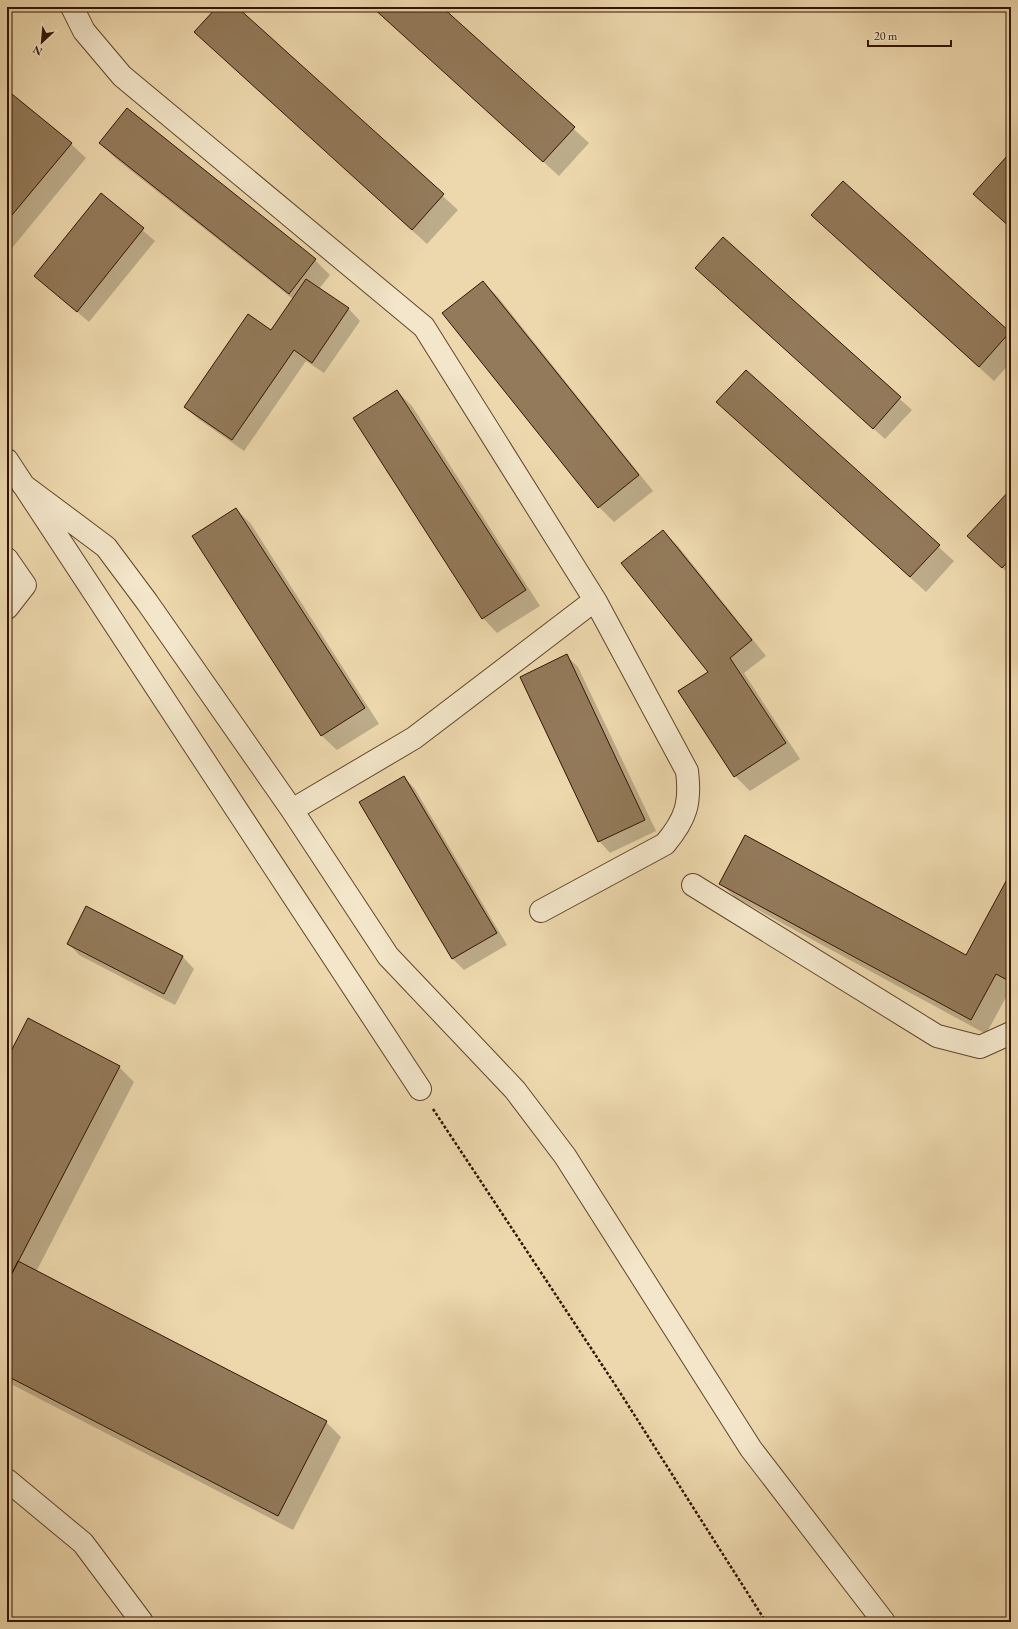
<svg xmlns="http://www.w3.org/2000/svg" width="1018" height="1629" viewBox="0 0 1018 1629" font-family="'EB Garamond',serif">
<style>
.shadow{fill:#0003}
.building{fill:#937a5a;stroke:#321400}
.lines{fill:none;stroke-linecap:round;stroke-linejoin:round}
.minor-casing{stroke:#61452b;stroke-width:24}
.path{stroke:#321400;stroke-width:2.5;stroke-dasharray:3 2;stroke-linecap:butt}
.minor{stroke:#f3e6ca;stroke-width:22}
</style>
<rect width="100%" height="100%" fill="#edd8ad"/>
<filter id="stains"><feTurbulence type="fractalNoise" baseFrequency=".005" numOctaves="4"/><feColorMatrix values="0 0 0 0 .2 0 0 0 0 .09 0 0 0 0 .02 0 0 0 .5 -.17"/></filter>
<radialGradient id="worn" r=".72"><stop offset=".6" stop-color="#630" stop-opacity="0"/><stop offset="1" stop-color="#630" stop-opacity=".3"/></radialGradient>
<path class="shadow" d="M218,7H236L458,210L427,244L195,32Z
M372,7H441L589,143L559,176Z
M7,91L71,144L86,158L8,253Z
M127,110L315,260L330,275L319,289L349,309L360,321L324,373L306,361L244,451L197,418L185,407L271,331L293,299L115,158L101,143Z
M843,183L1011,335V362L994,381L828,230Z
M101,195L155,241L89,322L35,276Z
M723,238L912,410L885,439L696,268Z
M483,282L498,297L653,491L614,522L599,507Z
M746,371L954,561L926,592L718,402Z
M397,391L412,406L540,606L497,633L483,618Z
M1011,490V576L969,536Z
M236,509L251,524L379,724L337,750L322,736L194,536Z
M663,531L678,546L766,656L744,673L800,759L750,791L735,776L710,672Z
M567,656L578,667L656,831L610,853L599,841Z
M404,777L415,789L507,945L464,970L453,959L360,803Z
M1011,875V988L986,1034L736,898L721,884L967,956Z
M87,907L183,957L194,969L175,1005L79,955L68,943Z
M7,1061L119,1067L134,1082L36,1272L326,1422L341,1437L293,1530L7,1382Z"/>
<path class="building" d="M217,7H237L444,194L412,230L194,32Z
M372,7H442L575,127L543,162Z
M7,90L72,143L7,221Z
M127,108L316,259L289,294L99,143Z
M1008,155L1011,157V228L973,194Z
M843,181L1010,332L979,367L811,215Z
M101,193L144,228L77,312L34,276Z
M723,237L901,397L873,429L695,268Z
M306,279L349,308L312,363L294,350L232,440L184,407L248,314L271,330Z
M483,281L639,475L598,508L442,313Z
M746,370L940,545L910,577L716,402Z
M397,390L526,590L482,619L353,418Z
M1011,489V558L1002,568L967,536Z
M236,508L365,708L321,736L192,536Z
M663,530L752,640L730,658L786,743L734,777L678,691L708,672L621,563Z
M567,654L645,820L598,842L520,677Z
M404,776L497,933L452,959L359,802Z
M745,835L966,955L1011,872V982L996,974L971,1020L719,884Z
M86,906L183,956L164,994L67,944Z
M28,1018L120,1066L7,1283V1059Z
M18,1261L327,1421L278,1516L7,1376V1283Z"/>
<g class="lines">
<g class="minor-casing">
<path id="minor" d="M72,7L84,31L122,76L424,327L595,600L687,771C691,803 686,819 665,844L541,911
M7,460L420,1089
M23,485L106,547L147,602L292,810L388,956L515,1090L565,1156L751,1449L884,1622
M7,559L25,585L7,608
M292,810L414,738L595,600
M693,885L937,1036L980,1047L1011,1033
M7,1480L83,1543L142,1622"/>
</g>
<path class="path" d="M433,1109L614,1383L766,1622"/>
<use href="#minor" class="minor"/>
</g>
<rect width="1018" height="1629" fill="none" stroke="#edd8ad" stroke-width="24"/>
<rect x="8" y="8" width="1002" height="1613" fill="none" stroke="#321400" stroke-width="2"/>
<rect x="12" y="12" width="994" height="1605" fill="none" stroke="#321400"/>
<g transform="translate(42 42) rotate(206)" stroke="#f3e6ca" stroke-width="3" paint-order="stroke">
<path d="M0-3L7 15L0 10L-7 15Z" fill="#321400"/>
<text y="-6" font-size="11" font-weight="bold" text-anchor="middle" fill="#321400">N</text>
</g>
<path d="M868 40v6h83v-6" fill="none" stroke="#321400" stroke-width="2"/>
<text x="874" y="40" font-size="12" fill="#321400" stroke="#f3e6ca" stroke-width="3" paint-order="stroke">20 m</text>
<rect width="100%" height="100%" filter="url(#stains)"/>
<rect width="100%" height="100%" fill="url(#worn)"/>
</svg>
